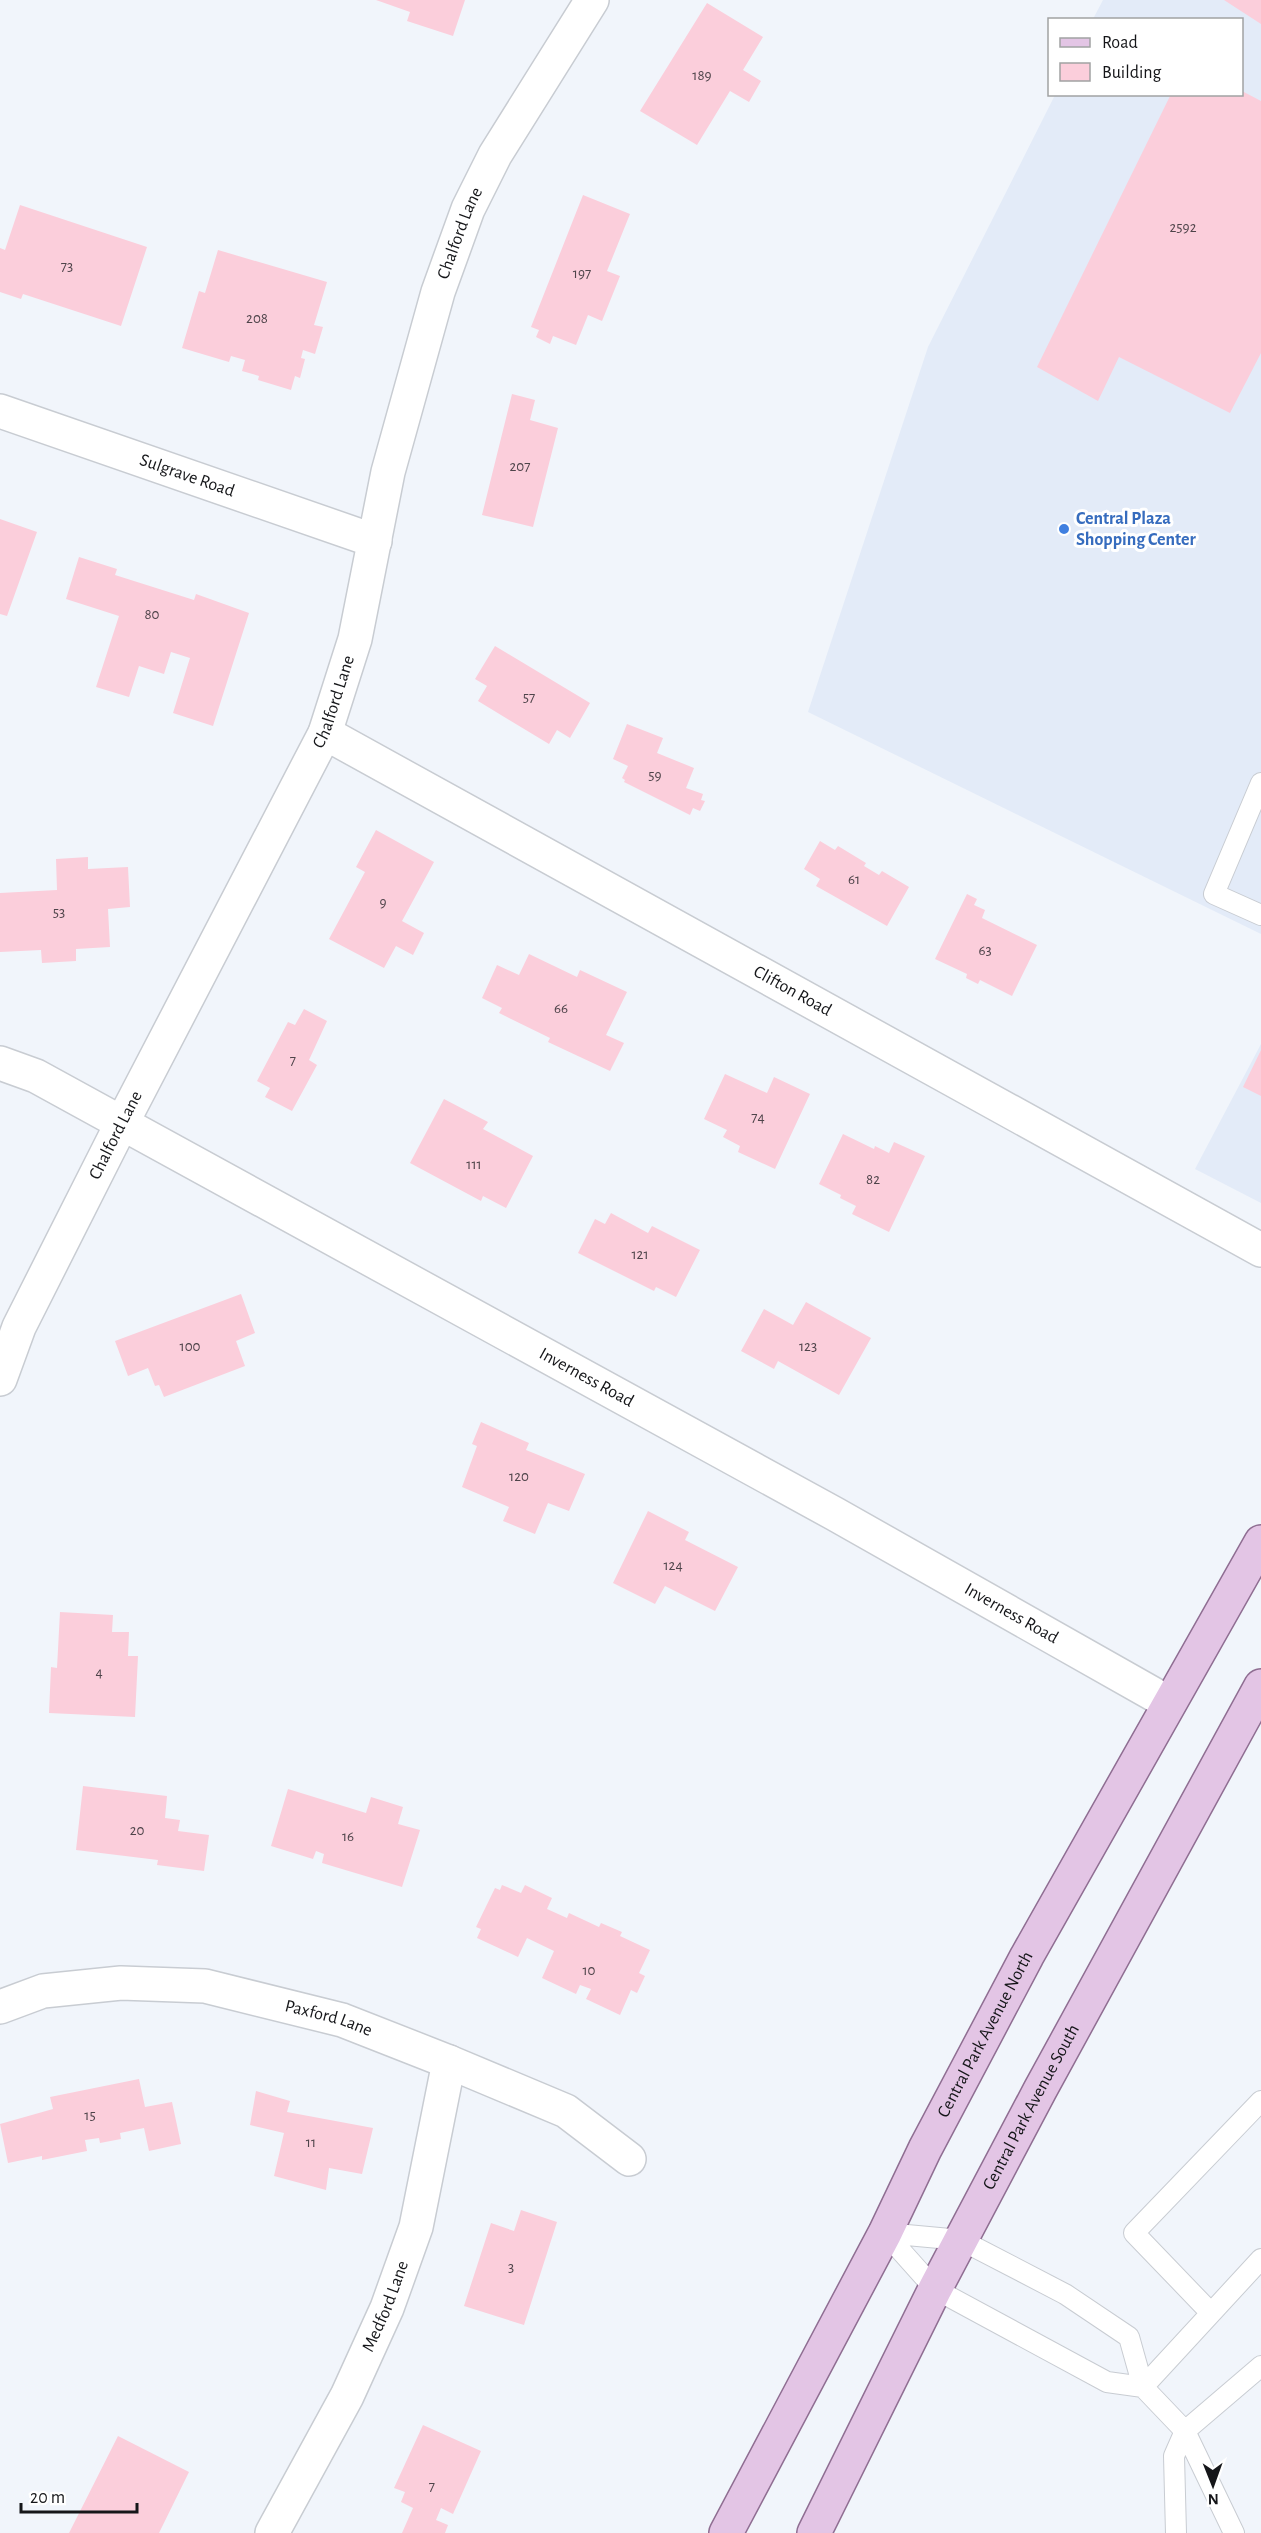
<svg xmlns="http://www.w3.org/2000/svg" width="1261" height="2533" viewBox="0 0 1261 2533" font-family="'Alegreya Sans',sans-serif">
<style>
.built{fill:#e3ebf8}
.building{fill:#fbcedb}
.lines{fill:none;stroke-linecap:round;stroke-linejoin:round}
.service-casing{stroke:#c8ccd2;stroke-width:22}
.minor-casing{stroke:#c8ccd2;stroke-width:36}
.primary-casing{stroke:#8f6e92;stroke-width:36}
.service{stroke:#fff;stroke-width:20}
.minor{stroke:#fff;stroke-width:33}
.primary{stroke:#e3c5e5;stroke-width:33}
.shop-dot{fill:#3f7fe0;stroke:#fff;stroke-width:2}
.labels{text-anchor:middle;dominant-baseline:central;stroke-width:6;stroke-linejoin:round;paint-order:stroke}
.number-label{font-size:15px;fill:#4e444a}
.street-label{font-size:18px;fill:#151619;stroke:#fff}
.shop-label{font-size:18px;font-weight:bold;fill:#366cbe;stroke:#fff;text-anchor:start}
</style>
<rect width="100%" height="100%" fill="#f1f5fb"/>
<path class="built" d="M1103,0H1261V934L808,712L928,347L1055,95L1242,94V20L1093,19Z
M1261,1044V1203L1195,1169Z"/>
<path class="building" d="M376,0H465L453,36L407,21L410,12Z
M1224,0H1261V24Z
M707,3L763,37L743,70L761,81L749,102L730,91L697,145L640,111Z
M1242,91L1261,101V353L1230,413L1119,357L1098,401L1037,367L1171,94H1242Z
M583,195L630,214L607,271L620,276L602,321L588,315L576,345L553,336L550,344L536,337L539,330L531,327Z
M20,205L147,247L121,326L23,294L21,299L0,292V248L5,250Z
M218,250L327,282L314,325L323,327L315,354L303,350L301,358L305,359L300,378L295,376L291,390L258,380L259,376L242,371L245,360L231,356L229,362L182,348L199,291L205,293Z
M512,394L535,400L530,420L558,428L533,527L482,515Z
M0,519L37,532L7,616L0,614Z
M79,557L117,569L115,575L194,600L196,594L249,613L213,726L173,713L190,658L171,652L164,674L139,666L129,697L96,687L119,616L66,599Z
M495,646L590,703L570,738L557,730L549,744L478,701L487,686L475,679Z
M627,724L663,738L657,753L694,768L686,788L703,794L701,800L705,801L700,811L693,808L690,815L624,782L625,780L622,778L628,766L613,759Z
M376,830L434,862L402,921L424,933L413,955L396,946L384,968L329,939L365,872L356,867Z
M820,841L835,850L838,846L866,863L864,866L879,875L882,871L909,887L887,926L816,886L820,879L804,869Z
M88,857V869L128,867L130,907L108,909L110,947L76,949V961L42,963L41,950L0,952V893L57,890L56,859Z
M967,894L977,899L974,905L985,910L982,918L1037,945L1012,996L980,980L978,984L966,978L967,974L935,959Z
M529,954L577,977L580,970L627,992L606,1035L624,1043L610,1071L548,1042L550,1038L499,1013L502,1008L482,998L497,965L519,975Z
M304,1009L327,1021L309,1060L317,1065L292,1111L265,1097L270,1088L257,1081L288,1022L295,1025Z
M1261,1050V1096L1243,1087Z
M725,1074L767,1093L774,1077L810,1094L775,1169L738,1152L740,1146L723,1137L727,1130L704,1119Z
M444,1099L488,1122L483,1129L533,1156L506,1208L483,1196L481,1201L410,1163Z
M843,1134L874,1149L875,1146L889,1153L894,1142L925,1156L889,1232L852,1214L856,1206L840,1198L841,1195L819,1184Z
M611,1213L648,1233L652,1226L700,1250L676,1297L656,1287L654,1291L578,1253L595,1219L605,1224Z
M241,1294L255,1333L236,1341L245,1366L164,1397L159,1385L155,1386L148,1368L128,1376L115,1341Z
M806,1302L871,1338L839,1395L778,1361L774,1369L741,1351L764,1309L793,1325Z
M481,1422L529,1443L526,1450L585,1474L569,1511L548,1503L535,1534L503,1521L509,1507L462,1487L477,1446L472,1444Z
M648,1511L689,1532L685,1540L738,1567L715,1611L665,1586L655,1604L613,1583Z
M60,1612L113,1615L112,1632H129L128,1656H138L135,1717L49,1713L51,1667L57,1668Z
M83,1786L167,1796L165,1818L180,1820L178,1831L209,1835L204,1871L157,1865L158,1860L76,1850Z
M288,1789L366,1813L371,1797L403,1807L398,1824L420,1830L402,1887L322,1863L324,1854L316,1851L313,1859L271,1846Z
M502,1885L521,1893L525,1885L552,1898L547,1909L567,1918L569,1913L599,1927L601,1923L622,1932L620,1936L650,1950L639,1973L645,1976L637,1993L631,1990L620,2015L586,1999L591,1989L580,1985L576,1994L542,1978L554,1951L527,1938L518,1957L477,1938L481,1929L476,1927L495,1888L500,1890Z
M139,2079L145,2107L172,2102L181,2144L149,2151L144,2128L120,2133L121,2139L100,2143L99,2138L85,2140L87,2151L42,2160V2156L8,2163L0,2124L53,2109L50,2097Z
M256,2091L290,2101L287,2112L373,2128L362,2174L329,2168L326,2190L274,2176L284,2133L250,2125Z
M521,2210L557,2222L524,2325L464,2306L491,2223L514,2231Z
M423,2425L481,2451L453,2514L441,2508L436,2520L448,2525L445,2533H402L413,2508L401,2502L405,2492L394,2488Z
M118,2436L189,2472L159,2533H69Z"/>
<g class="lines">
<g class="service-casing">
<path id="service" d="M1261,783L1214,894L1261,915
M885,2233L961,2240L1065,2294L1129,2337L1143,2387L1185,2431L1234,2533
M885,2233L935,2289L1107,2382L1143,2387
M1210,2312L1134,2233L1261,2101
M1143,2387L1261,2259
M1176,2533L1174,2456L1185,2431L1261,2366"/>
</g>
<g class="minor-casing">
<g id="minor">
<path id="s1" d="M0,411L375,541"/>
<path id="s2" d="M325,733L1261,1250"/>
<path id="s3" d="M0,1063L36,1076L835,1514L1169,1703"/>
<path id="s4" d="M0,1379L19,1327L122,1123L325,733L355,639L388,472L438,292L468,209L495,155L592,0"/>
<path id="s5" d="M0,2007L43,1991L121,1983L205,1986L342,2020L449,2062L566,2111L629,2159"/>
<path id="s6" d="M272,2533L347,2396L387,2308L416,2227L449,2062"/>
</g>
</g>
<g class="primary-casing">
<g id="primary">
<path id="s7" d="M726,2533L885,2233L925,2149L1027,1956L1261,1542"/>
<path id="s8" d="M814,2533L935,2289L1040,2090L1261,1686"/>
</g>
</g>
<use href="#service" class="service"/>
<use href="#minor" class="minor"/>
<use href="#primary" class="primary"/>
</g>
<circle class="shop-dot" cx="1064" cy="529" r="6"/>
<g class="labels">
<g class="number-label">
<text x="702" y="75">189</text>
<text x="1183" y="227">2592</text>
<text x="67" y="266">73</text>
<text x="582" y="273">197</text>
<text x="257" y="318">208</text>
<text x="520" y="466">207</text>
<text x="152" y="614">80</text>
<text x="529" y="697">57</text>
<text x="655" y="775">59</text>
<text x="854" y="879">61</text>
<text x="383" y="902">9</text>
<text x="59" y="912">53</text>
<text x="985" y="950">63</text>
<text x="561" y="1008">66</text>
<text x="293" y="1060">7</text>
<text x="758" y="1117">74</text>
<text x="474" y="1164">111</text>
<text x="873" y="1179">82</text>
<text x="640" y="1254">121</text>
<text x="190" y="1346">100</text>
<text x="808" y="1346">123</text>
<text x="519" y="1476">120</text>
<text x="673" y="1565">124</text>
<text x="99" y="1672">4</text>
<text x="137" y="1830">20</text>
<text x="348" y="1836">16</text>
<text x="589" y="1970">10</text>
<text x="90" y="2115">15</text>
<text x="311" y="2142">11</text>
<text x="511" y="2267">3</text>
<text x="432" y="2486">7</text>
</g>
<g class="street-label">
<text stroke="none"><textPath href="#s4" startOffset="1242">Chalford Lane</textPath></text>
<text stroke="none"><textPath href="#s1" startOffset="198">Sulgrave Road</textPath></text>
<text stroke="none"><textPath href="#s4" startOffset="756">Chalford Lane</textPath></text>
<text stroke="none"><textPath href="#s2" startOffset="534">Clifton Road</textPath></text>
<text stroke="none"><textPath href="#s4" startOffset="270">Chalford Lane</textPath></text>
<text stroke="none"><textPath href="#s3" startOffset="666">Inverness Road</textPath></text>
<text stroke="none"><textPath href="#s3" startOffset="1152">Inverness Road</textPath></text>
<text stroke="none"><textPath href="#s5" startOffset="336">Paxford Lane</textPath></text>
<text stroke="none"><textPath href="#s7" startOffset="562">Central Park Avenue North</textPath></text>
<text stroke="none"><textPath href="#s8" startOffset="478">Central Park Avenue South</textPath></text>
<text stroke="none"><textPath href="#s6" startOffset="254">Medford Lane</textPath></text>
</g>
<g class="shop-label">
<text x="1076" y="519">Central Plaza<tspan x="1076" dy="21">Shopping Center</tspan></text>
</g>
</g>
<rect x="1048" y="18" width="195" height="78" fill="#ffffff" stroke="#a1a2a3" stroke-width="1.5"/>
<rect x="1060" y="38" width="30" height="9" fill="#e3c5e5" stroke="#a1a2a3" stroke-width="1.5"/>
<text x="1102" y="48" font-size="18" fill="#151619">Road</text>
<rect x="1060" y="63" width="30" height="18" fill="#fbcedb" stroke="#a1a2a3" stroke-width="1.5"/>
<text x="1102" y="78" font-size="18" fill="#151619">Building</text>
<g transform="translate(1213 2485) rotate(179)" stroke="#ffffff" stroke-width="4.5" paint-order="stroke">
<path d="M0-4.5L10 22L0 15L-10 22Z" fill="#151619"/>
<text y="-9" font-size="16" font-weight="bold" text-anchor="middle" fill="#151619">N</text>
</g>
<path d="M21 2503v9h116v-9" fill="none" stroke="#151619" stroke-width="3"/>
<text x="30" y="2503" font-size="18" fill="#151619" stroke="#ffffff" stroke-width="4.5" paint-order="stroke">20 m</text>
</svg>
